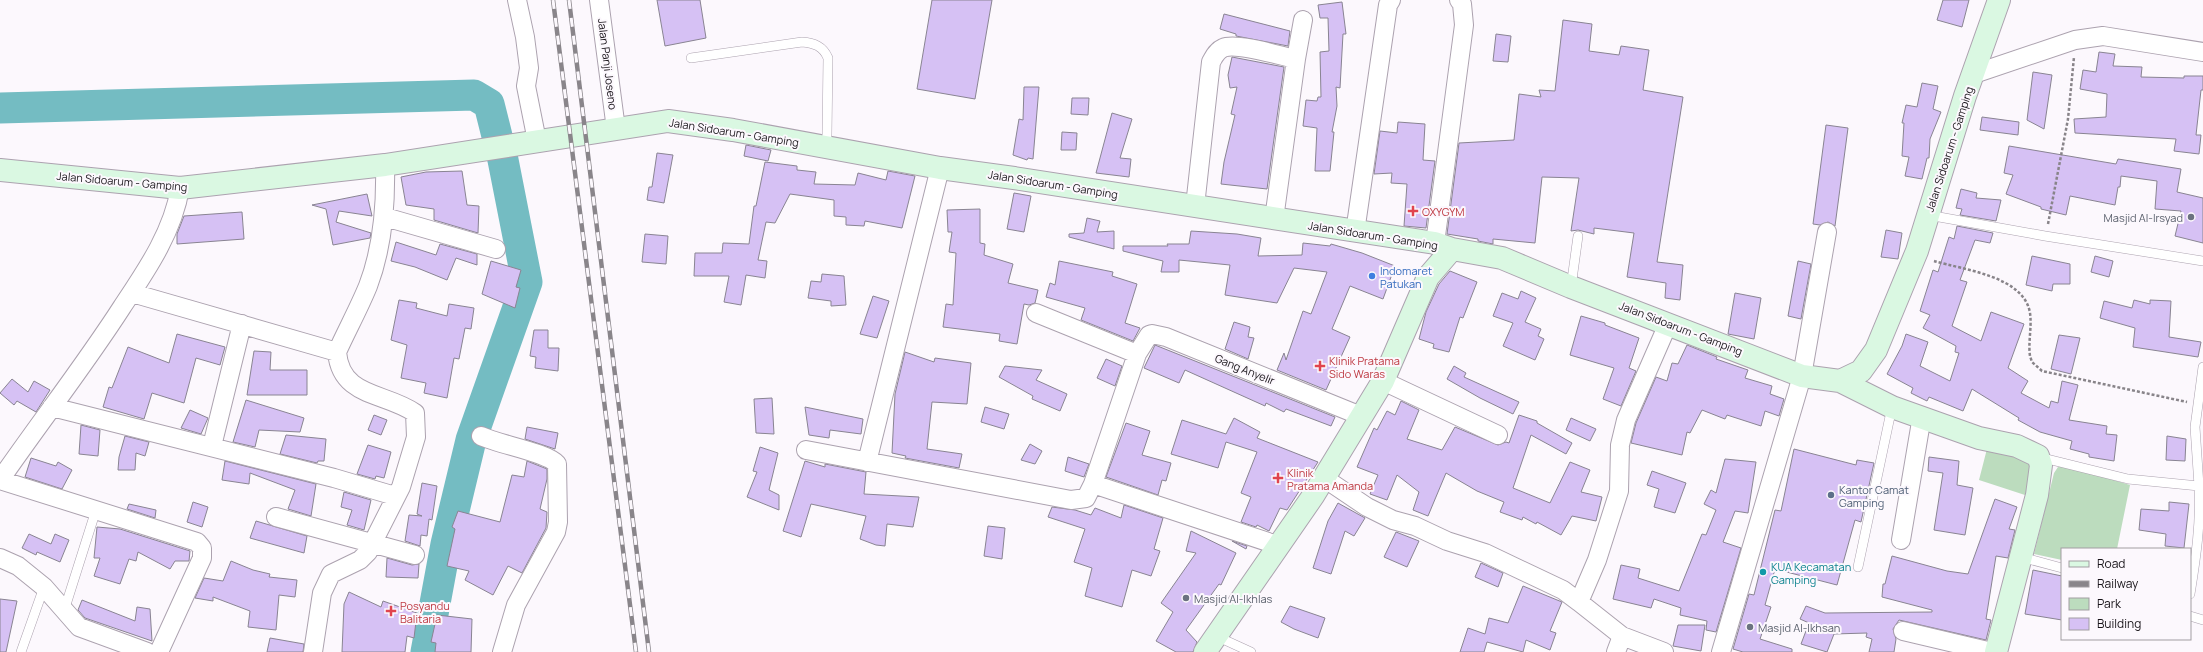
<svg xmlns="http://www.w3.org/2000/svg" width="2203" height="652" viewBox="0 0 2203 652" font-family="Manrope,sans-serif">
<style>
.green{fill:#bcdcbe}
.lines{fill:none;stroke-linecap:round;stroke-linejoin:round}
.river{stroke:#74bcc2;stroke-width:31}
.building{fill:#d6c1f4;stroke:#898492}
.lane-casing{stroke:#aca2af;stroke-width:10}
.street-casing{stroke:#aca2af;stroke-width:20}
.secondary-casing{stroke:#aca2af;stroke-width:24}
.path{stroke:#888489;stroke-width:2.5;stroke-dasharray:3 2;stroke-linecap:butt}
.lane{stroke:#fff;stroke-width:9}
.street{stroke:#fff;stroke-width:18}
.secondary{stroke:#daf8e2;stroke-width:22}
.rail-casing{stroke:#89858a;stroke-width:4.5}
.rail{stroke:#fcf8fd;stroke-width:3;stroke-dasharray:9;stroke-linecap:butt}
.health-dot{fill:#e0444e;stroke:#fcf8fd;stroke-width:1.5}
.worship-dot{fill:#6b7280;stroke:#fcf8fd;stroke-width:1.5}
.shop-dot{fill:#3f7fe0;stroke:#fcf8fd;stroke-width:1.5}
.service-dot{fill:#5c6f8a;stroke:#fcf8fd;stroke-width:1.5}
.culture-dot{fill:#0f9aa8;stroke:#fcf8fd;stroke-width:1.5}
.labels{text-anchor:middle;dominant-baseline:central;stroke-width:4;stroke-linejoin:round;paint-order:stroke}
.street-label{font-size:11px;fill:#19151a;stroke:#fcf8fd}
.health-label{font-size:11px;fill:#be3a42;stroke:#fcf8fd;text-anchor:start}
.worship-label{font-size:11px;fill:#5b616d;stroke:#fcf8fd;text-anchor:start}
.shop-label{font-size:11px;fill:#366cbe;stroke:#fcf8fd;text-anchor:start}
.service-label{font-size:11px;fill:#4e5e75;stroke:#fcf8fd;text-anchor:start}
.culture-label{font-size:11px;fill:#0d838f;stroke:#fcf8fd;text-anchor:start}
</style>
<rect width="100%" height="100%" fill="#fcf8fd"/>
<path class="green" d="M1989,441L2022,451L2033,467L2028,496L1979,480Z
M2065,465L2130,485L2117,549H2062V560L2034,554L2054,473L2058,467Z"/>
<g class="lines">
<path class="river" d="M0,108L474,95L489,104L503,160L527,282L471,440L446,544L426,652"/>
</g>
<path class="building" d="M657,0H700L706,38L665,46Z
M932,0H992L975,99L917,89Z
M1943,0H1969L1962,27L1937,20Z
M1342,2L1346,34H1343L1340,88L1336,87L1337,106L1332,132H1334L1330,171H1315L1317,128L1303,126L1306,100L1317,101L1318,97H1321L1320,52L1329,51L1328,18H1320L1318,5Z
M1224,14L1290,31L1288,46L1236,36V34L1220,29Z
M1563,20L1592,24L1589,51L1619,55L1621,46L1649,50L1643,90L1683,97L1657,262L1683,265L1680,300L1665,298L1666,283L1627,277L1634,233L1594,228V234L1578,230L1571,231L1579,178L1542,177L1535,243L1493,239V244L1478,241V239L1447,234L1459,143L1514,140L1519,94L1541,97L1539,90L1555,91Z
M1496,34L1511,36L1508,62L1493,61Z
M2099,52L2115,54L2113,66L2142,67L2141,77L2184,78V76H2203V90H2201L2196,135H2201L2199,154L2174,151L2176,139L2075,133L2074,119L2106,117L2107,94L2080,89L2083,70L2096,72Z
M1232,57L1284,67L1267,189L1221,184L1224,162L1235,115L1231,114L1237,87L1230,88L1228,75Z
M2033,72L2052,75L2044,129L2027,120Z
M1922,83L1938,86L1933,109L1941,112L1930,139L1929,158H1927L1922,179L1905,176L1909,157L1902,156L1904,123H1902L1906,105L1917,107Z
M1024,87H1039L1033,159L1028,158L1027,160L1013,155L1019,119L1023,120Z
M1072,98H1089L1088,115L1071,114Z
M1112,113L1132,119L1120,158L1131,159L1129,177L1096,173Z
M1982,117L2019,122L2018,135L1980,130Z
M1398,122L1425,124L1423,160L1435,161L1426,228L1404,226L1407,184L1391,183L1392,173L1374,174L1380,131L1397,133Z
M1826,125L1848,128L1835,226L1828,222L1820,225L1813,224Z
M1062,132L1077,133L1076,150H1061Z
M746,145L771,150L768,161L744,156Z
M2009,146L2116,164L2118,159L2181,169L2177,192L2203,198V243L2175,236L2181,211L2155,209L2157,181L2121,176L2120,187H2118L2115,205L2070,196L2066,215L2041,209V207L2006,194L2013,175L2004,173Z
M657,153L673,155L664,203L647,200L649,187H652Z
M765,162L797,166V170L816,172L814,184L855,185L858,173L886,180L888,171L915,176L902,228L865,221L864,226L846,225V217L834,216V200L790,194L775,223L766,222L758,260L767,261L765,278L746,275L741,305L724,302L729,276H694L695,253H722L723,243L749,244L754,206H756Z
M462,171L467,205L479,206L478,233L434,220V209L406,205L401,177L426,172Z
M1961,189L1977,193L1976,198L2001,200L1996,221L1960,215L1962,209L1956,208Z
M1014,193L1031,196L1024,232L1007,229Z
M367,194L372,216L339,211L336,222L371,233L370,238L333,245L326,209L312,205Z
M980,209V243L985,244L984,255L1013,264L1008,283L1038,290L1035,303L1029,305L1024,304L1017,344L999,341L1000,334L943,327L946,304L953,305L956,253L949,252L952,232H948L947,210Z
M242,212L244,239L177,244V234L184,216Z
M1087,218L1100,221L1097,232L1114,231V249L1069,237V234L1084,233Z
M1957,226L1993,233L1990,243L1975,240L1960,280L1967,282L1952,326L1981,341L1991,312L2024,324L2008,368L2028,381L2021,393L2049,408L2051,401L2058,403L2062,381L2078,385L2069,420L2107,426L2106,434L2117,435L2114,461L2089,457V454L2070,449L2072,441L2040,432L2018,420L2019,418L1972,389L1963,411L1929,397L1927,401L1911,393L1913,388L1887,374L1902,346L1906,334L1928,342L1920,366L1950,381L1959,353L1955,352L1956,346L1923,328L1930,315L1920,311L1933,270L1938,272L1949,237L1954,239Z
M1886,230L1902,233L1898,259L1881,257Z
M1191,231L1237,234L1261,238L1258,256L1302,255L1303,243L1330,246L1331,244L1362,253L1395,266L1383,299L1350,286L1332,329L1350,337L1326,390L1277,370L1284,353L1286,360L1303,311L1311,314L1327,272L1294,268L1277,303L1225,295L1230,265L1179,260V272H1161L1163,261L1123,251V246H1168L1167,244H1189Z
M645,234L668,236L666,264L642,262Z
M396,242L436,255L440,244L477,254V265L456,258L447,280L415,267L391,261Z
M2032,256L2070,264V284H2053L2052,291L2026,285Z
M2095,256L2113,261L2109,277L2091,272Z
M491,261L521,270L516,287L520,288L515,308L482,294Z
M1059,261L1113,272L1112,276L1137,284L1125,323L1140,328L1133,341L1081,320L1085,308L1046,297L1050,283L1055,285Z
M1798,261L1811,264L1801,319L1788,316Z
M1450,271L1477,282L1463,318L1460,317L1449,352L1433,348L1434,344L1419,339L1426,312L1439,284Z
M822,274L844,276L846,305L831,306V301L808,298L811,281L821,282Z
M1521,291L1536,298L1525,322L1541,329L1538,336L1544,339L1535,360L1503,346L1513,323L1493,316L1502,293L1518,299Z
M1735,293L1761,298L1754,339L1728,334Z
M873,296L889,301L877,338L860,334Z
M399,300L417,303L416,308L447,316L449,304L474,308L471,329L465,328L459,359L454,358L447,398L424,393L426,383L401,378L407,345L391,340Z
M2134,300L2150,304V300L2171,301L2169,337L2201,342L2198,357L2133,347L2135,328L2100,318L2104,301L2132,308Z
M1581,316L1605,323V325L1639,338L1629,368L1636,371L1621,406L1603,399L1614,368L1570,355Z
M1234,322L1250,327L1248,337L1254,338L1248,359L1225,349Z
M534,330H548V348H559L558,371L535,368L536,357L530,356Z
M177,334L225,347L220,365L196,358L184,403L152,393L144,419L103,407L109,387L112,388L128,347L169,363Z
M2059,335L2080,338L2071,374L2051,369Z
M1155,345L1335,417L1331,426L1286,409L1284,412L1266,403L1265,406L1185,370L1179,383L1144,368Z
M1687,345L1717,357L1716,359L1748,370L1745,378L1772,386L1770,394L1784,399L1779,416L1765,411L1761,426L1727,415L1725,419L1702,410L1690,433L1687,432L1682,455L1631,443L1636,423L1656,377L1667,381L1672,363L1678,364Z
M254,351L271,352L270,370H307V395H247Z
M905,352L934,362L935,358L971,363L967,404L932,402L927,449L962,454L959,468L905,458L906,456L892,453L895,394Z
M1106,359L1122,366L1115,386L1097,378Z
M1005,366L1042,370L1036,380L1067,394L1060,411L1032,399L1033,396L999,377Z
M1454,366L1466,373L1464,377L1519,402L1513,414L1480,398L1447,379Z
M12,379L28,392L34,381L50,390L36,412L17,401L14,405L0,393Z
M772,398L774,434L756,433L754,399Z
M246,400L304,418L300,432L259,430L255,447L233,442Z
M1401,401L1419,410L1407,439L1442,450L1455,427L1498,445L1506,442L1509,443L1519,415L1537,421V423L1572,443L1566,454L1531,435L1513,488L1550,503L1570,462L1590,470L1581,492L1602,497L1596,521L1572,516L1561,535L1537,522L1536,524L1523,517L1522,520L1500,512L1504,502L1477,491L1446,473L1428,516L1413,510L1419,492L1397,475L1387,500L1370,494L1378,475L1357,467L1374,428L1377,430L1387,411L1395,415Z
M805,407L863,419L861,434L830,430L829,438L809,435Z
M985,407L1009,414L1004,429L981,422Z
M190,410L208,418L201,434L181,428Z
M374,415L387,420L381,435L368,430Z
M1234,418L1260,432L1257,438L1318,462L1287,510L1280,508L1269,531L1257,525L1256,527L1241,522L1251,497L1241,493L1257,452L1226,442L1218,468L1171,454L1182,420L1226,434Z
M1571,418L1596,429L1590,441L1566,430Z
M1126,423L1150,431L1142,455L1171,463L1166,481L1162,480L1158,495L1106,477Z
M81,425L100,430L98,456L79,454Z
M527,427L558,433L555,449L525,439Z
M286,435L326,439L324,461H318L317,463L280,454Z
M125,436L149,442L145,456L136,453L135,470H118L119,457Z
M2167,436L2186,439L2185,461L2166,460Z
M1030,444L1042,451L1035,464L1021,460Z
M368,445L391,452L384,478L376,476L375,479L357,474Z
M760,447L778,453L769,490L779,495V510L747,497L757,472L753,471Z
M1794,449L1856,465L1857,460L1874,463L1861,522L1855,520L1837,585L1775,569L1765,605L1771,607L1760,639L1792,649V652H1743L1733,649L1749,594L1754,595L1775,510L1781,511Z
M1068,457L1089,464L1084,477L1065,471Z
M1929,457L1959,461L1957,485L1973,488L1965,535L1934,530L1943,473L1928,471Z
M31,458L56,466L58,462L72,470L62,489L25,477Z
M1725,459L1756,462L1748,513L1735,511L1723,542L1741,548L1716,632L1706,630L1707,621L1680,615L1681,608L1654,599L1651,608L1613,599L1621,565L1640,569L1638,578L1679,591L1702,534L1706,535L1716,510L1704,504L1711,490L1716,493Z
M225,461L316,484L311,516L288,509L295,490L250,473L249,484L222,480Z
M527,461L547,469V479L540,509L547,512L546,528L522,573L508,566L493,595L465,580L469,571L447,566L455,529L452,527L458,511L500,522L512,475L524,477Z
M805,461L825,467V464L866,472L864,494L919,497L913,527L887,524L885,546L876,545L860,539L866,516L811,504L801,537L783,531Z
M1652,471L1686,483L1675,513L1654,507L1659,489L1647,485Z
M422,483L437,486L432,520L429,519L427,536L421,535L420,546L405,541L409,515L422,516L417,514Z
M344,492L371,500L364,530L347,525L352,510L341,507Z
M1995,499L2017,507L2009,529L2015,530L2008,558L1996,556L1986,619L1991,620L1986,640L1899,620L1893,629L1896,639L1894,652H1869L1872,639L1866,637L1867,633L1834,634L1827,652L1801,644L1809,623L1800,619L1806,606L1825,613L1932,612V610L1882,597L1883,584H1885L1892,556L1947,571L1968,574Z
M193,502L208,507L202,527L187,522Z
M2169,502L2189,504L2184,548L2165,546L2166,534L2139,530L2141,509L2169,511Z
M1338,503L1365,518L1354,536L1345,531L1331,574L1313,568L1328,521Z
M129,504L156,510L155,518L127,509Z
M1124,505L1163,518L1154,549L1160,551L1151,576L1132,570L1122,607L1085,596L1092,568L1074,562L1085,529L1048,517L1052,507L1075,510L1091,515L1095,508L1121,518Z
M256,521L307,536L304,553L250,538Z
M988,526L1005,528L1002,559L984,556Z
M97,527L120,529L190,551L189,561H175L170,569L138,552L136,561L129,559L120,584L94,576L100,558H94Z
M1191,531L1236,553L1221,585L1219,584L1186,630L1197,642L1193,652H1176L1156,641L1173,612L1161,603L1196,553L1186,551Z
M1396,532L1419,541L1407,567L1384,557Z
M29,534L51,544L55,534L69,540L60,562L37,552L36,555L22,548Z
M1232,541L1247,546L1246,549Z
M387,558L412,565L419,564L418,578L386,577Z
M231,561L253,570L270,574L269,577L297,580L295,597L279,595L276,630L248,627L250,611L213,597V601L195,598L204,578L223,581Z
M1481,563L1503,573L1498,587L1475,577Z
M2033,570L2062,576V620L2025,614Z
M1523,586L1562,602L1550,631L1556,633L1550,650L1526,640L1523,652L1487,642L1484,652H1460L1468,628L1485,634L1489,618L1508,623Z
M349,592L381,607L383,601L417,613L414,638L407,636L405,652H342L344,604Z
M0,599L17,601L6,652H0Z
M82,600L135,621L137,607L150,609L152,641L85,618L78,610Z
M1290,606L1325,618L1318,638L1294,629L1281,622Z
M437,615L472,619L471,652H435L436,643L431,642Z
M1678,625H1705L1701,651L1673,646Z
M270,638L304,644L303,652H267Z"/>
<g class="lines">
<g class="lane-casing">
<path id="lane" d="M691,58L802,42C814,43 823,46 828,58L827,135L825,147
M1928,215L2045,236L2203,261
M1571,287L1578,236
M2203,367L2195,427L2199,486L2203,485
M2039,457L2128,479L2199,486C2201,523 2196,557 2190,594
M2021,557L2062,568
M1858,567L1892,407
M64,611L96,510
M2190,616L2203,620
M1216,636L1251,652
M21,652L44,587"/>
</g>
<g class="street-casing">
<path id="street" d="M517,0L525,37L529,68L526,86L537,141
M599,0L616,129
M1974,74L2075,40L2103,36L2203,52
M1195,206L1211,62C1214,57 1216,51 1223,48C1236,42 1281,56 1296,59L1303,20
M385,217L496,249
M1274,219L1296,59
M1355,232L1388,5L1391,0
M1435,243L1464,25L1462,4L1459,0
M132,293L337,352
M1036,313L1137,354
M1383,381L1498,435
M52,407L334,478L395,496
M481,436C500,445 546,452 557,464L558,522L556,532L516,605L502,652
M212,446L242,324
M806,450L1071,500L1086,498L1093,484L1280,546
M867,462L940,168
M1324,478L1367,507L1393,520L1415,526L1447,541L1485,553L1563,590L1579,602
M0,480C40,422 84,366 122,307C146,271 173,232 180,188
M0,480L197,542L202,548V558L159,652
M1093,484L1137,354L1149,335L1152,334L1166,337L1361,416
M276,517L415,555
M1901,540L1922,416
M0,558L18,566L44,587L79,627L147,652
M1903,631L1992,652
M313,652L322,593L331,574L360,560L368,552L401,487L416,437L415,413C385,392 341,398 337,352C347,330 359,308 368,286C383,247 386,206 385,165
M1616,652L1622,636
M1664,652L1622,636L1579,602L1597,560L1619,491L1620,445L1626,420L1668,324
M1721,652L1802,376L1827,232"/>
</g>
<g class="secondary-casing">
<path id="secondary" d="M0,170L180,188L385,165L668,121L733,130L940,168L1014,178L1435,243L1452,249L1502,258L1571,287L1802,376L1840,381L1861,371L1876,350L1917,251L1965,96L1999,0
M1840,381L1892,407L1979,438L2017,446L2038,456L2041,465L2037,495L1996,652
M1205,652L1313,496L1383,381L1428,277L1452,249"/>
</g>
<path class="path" d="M2048,224L2068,119L2074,57
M1934,261C1964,270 2024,276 2030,313C2032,327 2028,342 2030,356L2032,362L2042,371L2187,402"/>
<use href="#lane" class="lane"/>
<use href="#street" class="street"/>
<use href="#secondary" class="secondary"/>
<g class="rail-casing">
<path id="rail" d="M553,0L636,652
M569,0L649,652"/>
</g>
<use href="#rail" class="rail"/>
</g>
<g class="health-dot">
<path d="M1411 205h4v4h4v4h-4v4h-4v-4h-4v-4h4z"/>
<path d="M1318 360h4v4h4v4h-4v4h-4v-4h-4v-4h4z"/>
<path d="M1276 472h4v4h4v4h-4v4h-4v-4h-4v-4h4z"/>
<path d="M389 605h4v4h4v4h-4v4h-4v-4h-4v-4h4z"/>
</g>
<g class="worship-dot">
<circle cx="2191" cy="217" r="4"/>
<circle cx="1186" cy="598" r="4"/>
<circle cx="1750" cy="627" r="4"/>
</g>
<circle class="shop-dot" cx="1372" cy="276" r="4"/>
<circle class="service-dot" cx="1831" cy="495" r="4"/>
<circle class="culture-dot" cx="1763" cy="572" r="4"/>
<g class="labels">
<g class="street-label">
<text transform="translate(608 64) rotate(83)">Jalan Panji Joseno</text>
<text transform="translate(734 132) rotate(9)">Jalan Sidoarum - Gamping</text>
<text transform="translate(1949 149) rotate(-72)">Jalan Sidoarum - Gamping</text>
<text transform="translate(122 181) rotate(5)">Jalan Sidoarum - Gamping</text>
<text transform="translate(1053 184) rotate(9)">Jalan Sidoarum - Gamping</text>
<text transform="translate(1373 235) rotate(9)">Jalan Sidoarum - Gamping</text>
<text transform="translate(1681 328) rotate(21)">Jalan Sidoarum - Gamping</text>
<text transform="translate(1245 369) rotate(22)">Gang Anyelir</text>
</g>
<g class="health-label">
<text x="1422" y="211">OXYGYM</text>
<text x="1329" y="360">Klinik Pratama<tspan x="1329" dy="13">Sido Waras</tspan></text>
<text x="1287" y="472">Klinik<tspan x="1287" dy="13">Pratama Amanda</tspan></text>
<text x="400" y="605">Posyandu<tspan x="400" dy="13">Balitaria</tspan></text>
</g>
<g class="worship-label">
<text x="2183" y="217" text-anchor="end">Masjid Al-Irsyad</text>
<text x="1194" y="598">Masjid Al-Ikhlas</text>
<text x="1758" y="627">Masjid Al-Ikhsan</text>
</g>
<g class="shop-label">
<text x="1380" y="270">Indomaret<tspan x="1380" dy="13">Patukan</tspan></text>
</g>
<g class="service-label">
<text x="1839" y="489">Kantor Camat<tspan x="1839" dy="13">Gamping</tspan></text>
</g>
<g class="culture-label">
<text x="1771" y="566">KUA Kecamatan<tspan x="1771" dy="13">Gamping</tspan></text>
</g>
</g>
<rect x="2061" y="548" width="130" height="92" fill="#fcf8fd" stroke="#a19da2"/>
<rect x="2069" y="561" width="20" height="6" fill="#daf8e2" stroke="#a19da2"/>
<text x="2097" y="568" font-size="12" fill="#19151a">Road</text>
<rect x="2069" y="581" width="20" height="6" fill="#89858a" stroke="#a19da2"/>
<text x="2097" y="588" font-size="12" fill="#19151a">Railway</text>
<rect x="2069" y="598" width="20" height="12" fill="#bcdcbe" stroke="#a19da2"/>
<text x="2097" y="608" font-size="12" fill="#19151a">Park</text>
<rect x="2069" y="618" width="20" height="12" fill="#d6c1f4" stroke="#a19da2"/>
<text x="2097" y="628" font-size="12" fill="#19151a">Building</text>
</svg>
